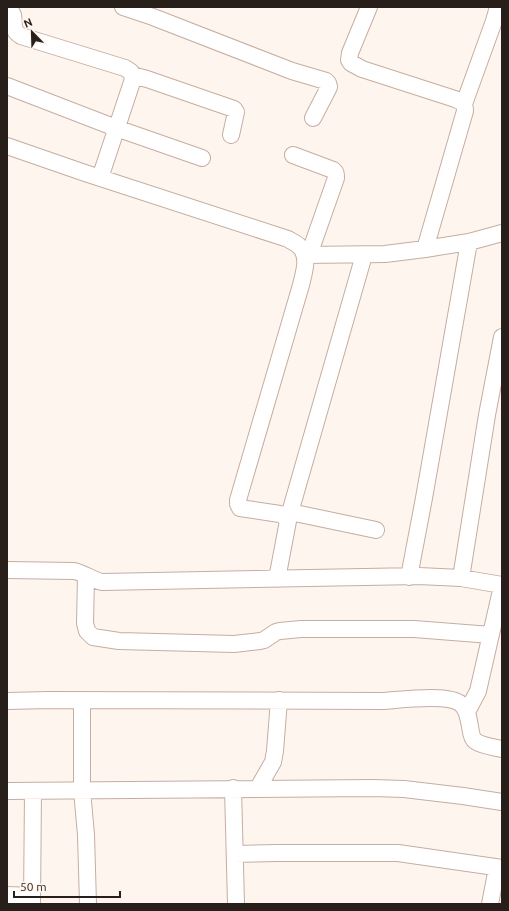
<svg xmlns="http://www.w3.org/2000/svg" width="509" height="911" viewBox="0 0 509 911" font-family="Ubuntu,sans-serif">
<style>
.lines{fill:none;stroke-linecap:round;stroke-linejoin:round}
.minor-casing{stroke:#c5ada0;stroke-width:18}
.minor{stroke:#fff;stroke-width:16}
</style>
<rect width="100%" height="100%" fill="#fff5ef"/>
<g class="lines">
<g class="minor-casing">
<path id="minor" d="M123,7L153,17L292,71L326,81L328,83L329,87L313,118
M369,7L350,53L349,60L351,63L362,69L455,99C462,102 465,103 465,111L425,249
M7,11L12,13L13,15C15,25 11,30 21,36L125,68L131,72L133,79L100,178
M132,75L147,79L234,109L236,112L231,135
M7,86L116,128L202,158
M464,104L494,21L498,7
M7,146L85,173L288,239C291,241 296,243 299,246C310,256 304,272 301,285L238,500V504L240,508L280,514L287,518L288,521L277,579
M293,155L333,170C336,172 336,174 336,178L309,255
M305,255L385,254L425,249L469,242L502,233
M290,512L376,530
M287,518L291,509L364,255
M7,570L74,571C84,573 92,580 102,582L419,576L461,578L502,585
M86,576L85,623L87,631L93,637L119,641L234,644L260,641L264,640L276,632L280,631L301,629H414L491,635
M409,577L424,498L469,242
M461,578L487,415L502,337
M82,700V790L86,835L88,904
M7,701L49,700L382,701C400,700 448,693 461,704C472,713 468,735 475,741C482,746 494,747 502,749
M467,712L478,691L502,586
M233,788L236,904
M258,788L273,762L275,751L279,700
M7,791L373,788L404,789L463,796L502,802
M235,854L277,853H398L502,868
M7,895L32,896
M32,904L33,791
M490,904L497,868"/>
</g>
<use href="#minor" class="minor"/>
</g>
<rect width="509" height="911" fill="none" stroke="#281f1a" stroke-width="16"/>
<g transform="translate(32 32) rotate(337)" stroke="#fff5ef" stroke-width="3" paint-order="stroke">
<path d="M0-3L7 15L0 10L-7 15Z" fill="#281f1a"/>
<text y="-6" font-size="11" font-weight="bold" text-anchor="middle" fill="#281f1a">N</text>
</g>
<path d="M14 891v6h106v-6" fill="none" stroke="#281f1a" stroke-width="2"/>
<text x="20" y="891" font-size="12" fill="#281f1a" stroke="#fff5ef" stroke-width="3" paint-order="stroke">50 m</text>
</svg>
